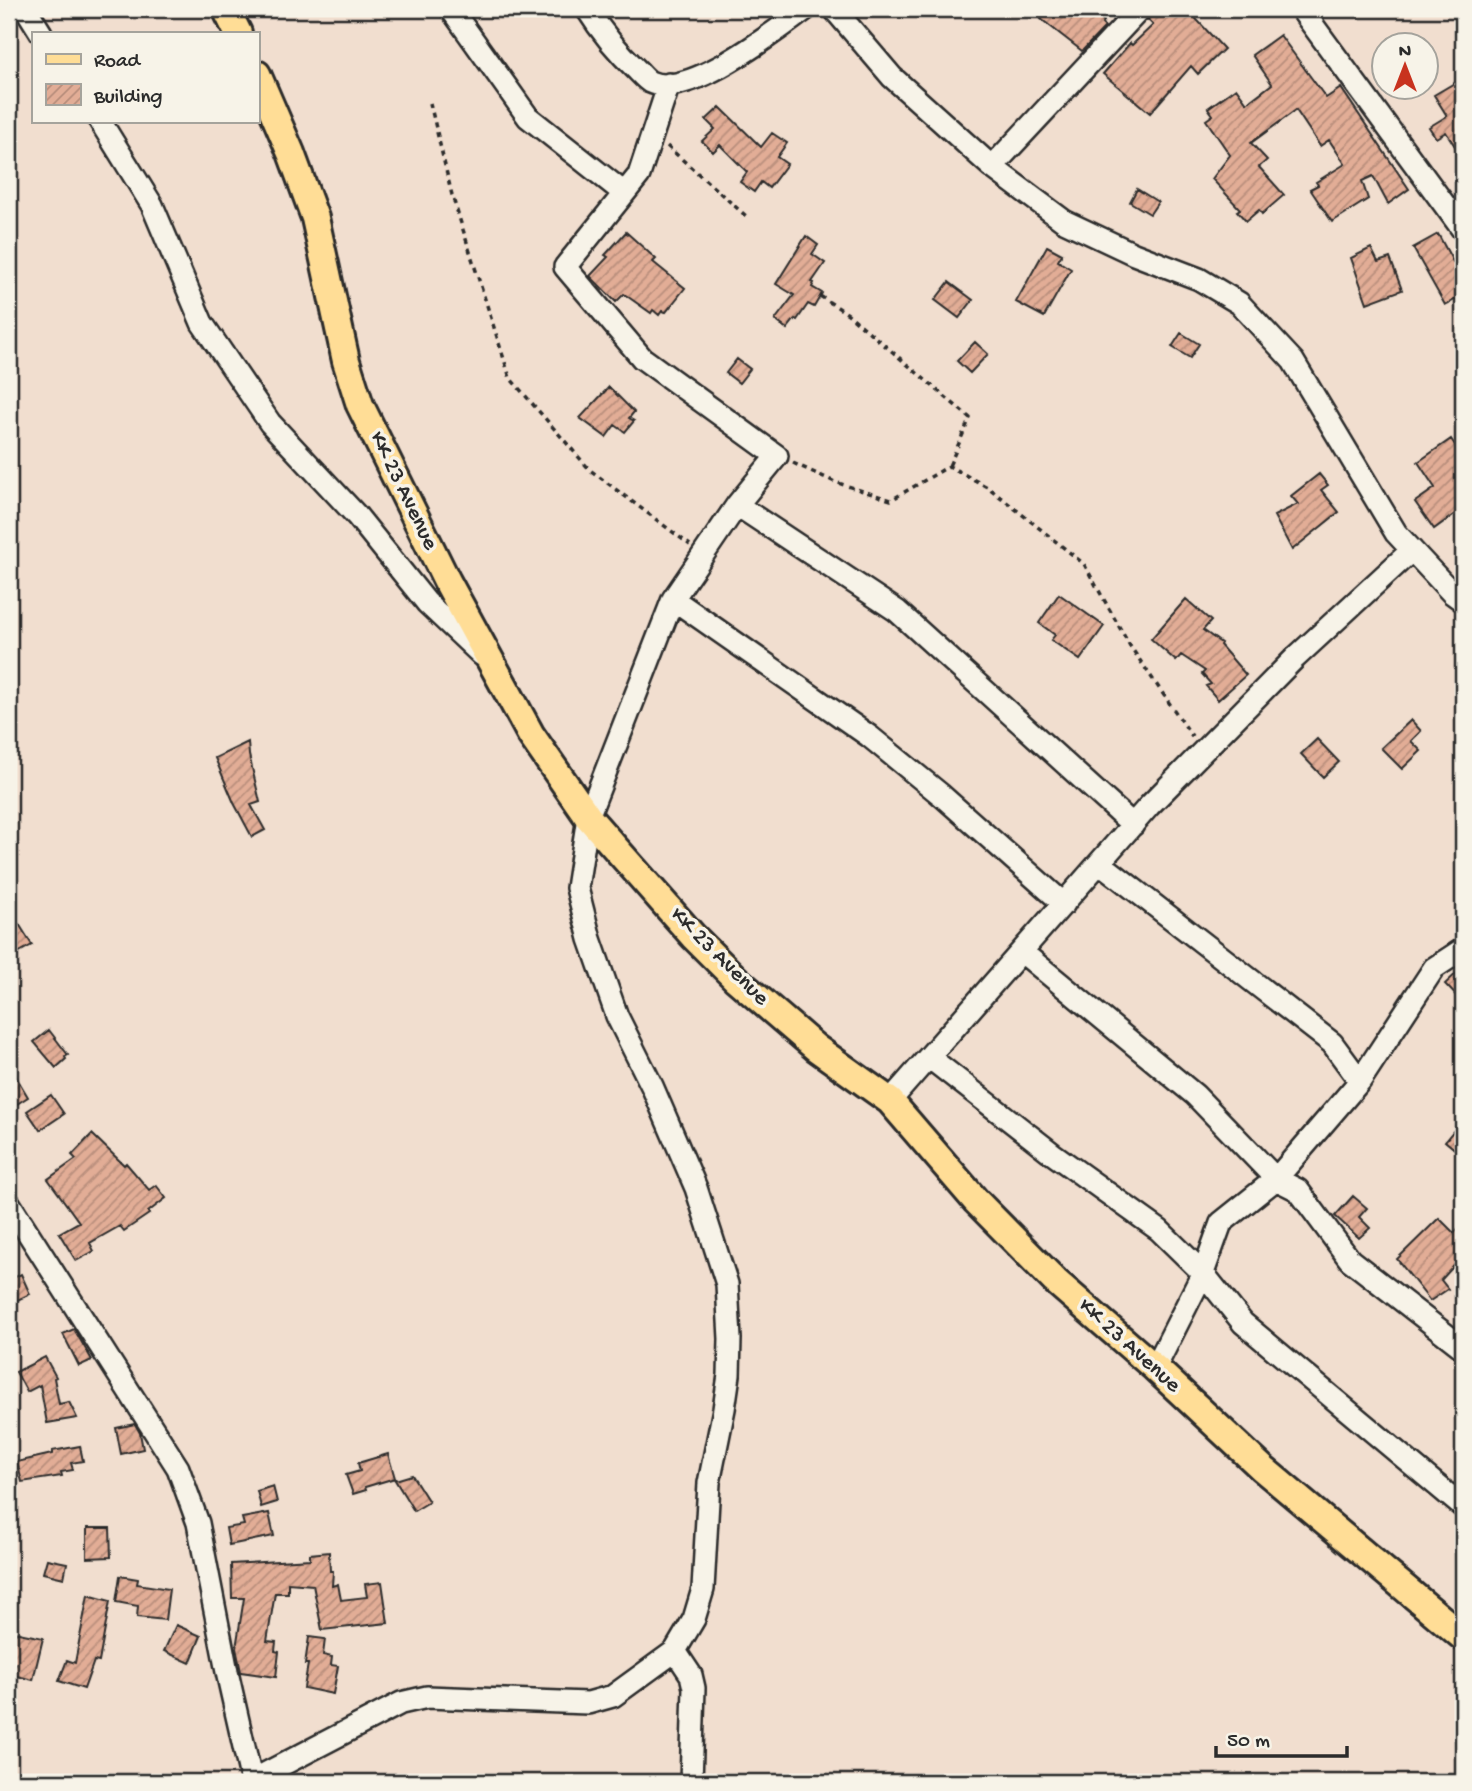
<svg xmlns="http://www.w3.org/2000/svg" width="1472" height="1791" viewBox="0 0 1472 1791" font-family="'Gochi Hand',sans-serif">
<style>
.building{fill:url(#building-hatch);stroke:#2b2b2b;stroke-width:2}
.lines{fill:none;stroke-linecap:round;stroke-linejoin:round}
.minor-casing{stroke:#2b2b2b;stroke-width:26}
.major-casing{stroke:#2b2b2b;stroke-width:32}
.path{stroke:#2b2b2b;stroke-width:3.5;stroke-dasharray:5 5;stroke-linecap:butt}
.minor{stroke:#f7f3e8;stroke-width:21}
.major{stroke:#ffdd96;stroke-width:26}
.labels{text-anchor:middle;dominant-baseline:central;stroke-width:7;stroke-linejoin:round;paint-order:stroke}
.street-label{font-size:23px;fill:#2b2b2b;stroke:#f7f3e8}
</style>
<defs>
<pattern id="building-hatch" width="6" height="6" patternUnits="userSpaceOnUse" patternTransform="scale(1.75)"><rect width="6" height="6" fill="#e2ad96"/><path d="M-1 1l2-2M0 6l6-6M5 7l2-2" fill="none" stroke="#b78d7b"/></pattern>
</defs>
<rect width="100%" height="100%" fill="#f1decf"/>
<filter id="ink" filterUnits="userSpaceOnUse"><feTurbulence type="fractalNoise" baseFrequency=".0143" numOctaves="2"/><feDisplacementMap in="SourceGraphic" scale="14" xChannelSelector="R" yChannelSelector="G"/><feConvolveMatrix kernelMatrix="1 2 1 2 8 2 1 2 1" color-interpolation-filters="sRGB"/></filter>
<g filter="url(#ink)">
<path class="building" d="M1049,9L1091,11L1104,21L1102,24L1105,27L1082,51L1041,19Z
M1155,9H1187L1224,49L1198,74L1191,66L1150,113L1103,74L1130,43L1132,45L1153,25L1148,20Z
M1280,35L1326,98L1341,88L1409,189L1388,204L1373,176L1362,181L1368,199L1332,222L1310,189L1318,185L1316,182L1345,164L1329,140L1320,146L1296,110L1251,143L1267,160L1259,167L1284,195L1262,214L1259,210L1246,221L1237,211L1240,209L1212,179L1230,155L1206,120L1213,115L1208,108L1236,88L1247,103L1272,84L1252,55Z
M1463,78V159L1446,132L1436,138L1429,127L1447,116L1434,95Z
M720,107L761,147L772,133L787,143L777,157L787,164L769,188L761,182L754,192L740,182L747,172L720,145L713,152L702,141L715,129L706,120Z
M1137,189L1158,202L1150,214L1130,202Z
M626,232L656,259L653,262L685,288L666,312L662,311L659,315L653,310L651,313L624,294L616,302L590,276L608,257L605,255Z
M1438,234L1463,280V296L1445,305L1413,248Z
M806,236L818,245L812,254L825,263L812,282L814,283L812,287L822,293L814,307L808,304L797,320L795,319L787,329L775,320L794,295L776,284Z
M1047,246L1062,254L1058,261L1071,269L1044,317L1016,302Z
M1371,248L1378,262L1390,258L1402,290L1367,303L1351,258Z
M949,282L973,300L959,318L935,300Z
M1181,333L1199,344L1190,358L1172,347Z
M975,342L988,354L970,373L957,361Z
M737,359L750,369L739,383L726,373Z
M609,387L634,412L629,418L634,421L625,432L615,425L606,437L580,418Z
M1451,439L1463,457V508L1434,529L1415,502L1435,488L1418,462Z
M1319,474L1328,485L1321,490L1339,512L1292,550L1274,516L1298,504L1291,496Z
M1059,594L1104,626L1080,660L1051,640L1055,635L1039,623Z
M1186,599L1211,621L1203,630L1221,643L1220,645L1246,675L1218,700L1206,686L1211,684L1202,674L1205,671L1181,655L1176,661L1151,639Z
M1411,720L1421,731L1411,741L1421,751L1402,769L1381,748Z
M1317,739L1339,762L1323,777L1301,754Z
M248,742L249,755L260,802L251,805L265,830L252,837L234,803L215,758Z
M19,924L32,945L14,955L9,946V930Z
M1463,967V1003L1445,984Z
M49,1030L68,1055L65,1057L66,1059L56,1068L34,1042Z
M9,1065L28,1097L9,1109Z
M51,1095L64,1114L40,1130L27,1111Z
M1463,1119V1156L1445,1141Z
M92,1134L124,1165L126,1163L149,1190L156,1185L166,1198L148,1212L149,1214L124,1231L120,1226L90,1243L94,1251L76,1261L59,1233L79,1222L48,1179L76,1159L72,1155Z
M1353,1196L1367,1208L1359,1217L1370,1228L1359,1238L1335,1216Z
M1439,1218L1454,1233L1463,1223V1256L1441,1280L1448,1289L1430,1301L1397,1259Z
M21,1274L30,1294L9,1304V1280Z
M74,1329L92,1360L79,1366L63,1334Z
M45,1357L56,1377L54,1378L59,1404L69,1402L77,1418L47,1423L40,1385L27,1392L16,1372Z
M135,1424L140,1433L143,1449L121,1454L116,1428Z
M80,1446L83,1461L71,1463L73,1470L61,1472L62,1476L22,1482L17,1462L52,1454V1451Z
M388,1454L395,1478L365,1487L366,1490L353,1494L346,1475L360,1471L358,1463Z
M412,1475L429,1502L414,1511L395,1480Z
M273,1486L277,1502L261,1507L257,1491Z
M269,1513L274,1536L229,1545L226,1528L244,1525L242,1518Z
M87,1528H110L111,1557L87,1558Z
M329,1552L330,1571H333L332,1586L338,1584L341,1600L367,1597L365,1584L382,1582L388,1623L322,1630L313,1585L288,1583V1593H275L267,1641L276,1642L275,1651L279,1652L276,1677L241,1672L236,1648L244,1598H232L231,1564L310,1559V1554Z
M47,1559L67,1563L64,1578L43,1573Z
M120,1576L138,1579L137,1584L169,1589L165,1620L137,1617L138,1606L116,1602Z
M88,1595L110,1601L99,1662L94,1661L84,1689L59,1681L67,1660L75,1663Z
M176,1625L201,1636L190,1663L164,1651Z
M9,1631L43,1638L33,1680L13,1675L16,1663L9,1662Z
M309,1637L325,1639L323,1655L332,1657L331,1665L338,1666L333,1694L304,1688L308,1664H305Z"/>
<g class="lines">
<g class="minor-casing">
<path id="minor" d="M26,9L41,33
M451,9L528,117L624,193
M587,9C602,33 618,52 638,71C641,74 646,80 650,82C689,100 775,31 806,9
M834,9L892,77L992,167L1064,221L1134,254L1199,279L1239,303L1293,361L1396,533L1452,593L1463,601
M1301,9L1463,230
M100,121L152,205L202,323L270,423L357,516L427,603L482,655
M992,167L1140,9
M737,505L897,611L1133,825
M673,599L869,736L940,794L1064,904
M1100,863L1332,1043L1360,1081
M1022,952L1195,1095L1276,1179L1298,1190L1350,1260L1463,1348
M930,1058L1053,1154L1159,1230L1203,1273L1243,1323L1463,1507
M890,1101L1149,806L1295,658L1412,550
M9,1203L178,1468L198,1523L227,1672L252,1782
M1155,1368L1203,1273L1221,1223L1276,1179L1360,1081L1434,968L1463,949
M675,1651L691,1675L694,1688L691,1782
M253,1780L401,1703L427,1697L588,1703L613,1696L675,1651L694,1619L703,1589L709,1483L724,1409L729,1375L730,1339L727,1284L696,1188L652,1086L617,1016L590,939L577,888L588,817L673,599L737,505L777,456L642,358L565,267L639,175L669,84"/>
</g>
<g class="major-casing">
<path id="major" d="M226,9L238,33
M257,74L291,153L315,218L346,361L360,405L447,581L531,735L588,817L693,936L736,979L816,1048L890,1101L976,1201L1055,1281L1155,1368L1262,1468L1463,1637"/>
</g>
<path class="path" d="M430,103L452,195L510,378L590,470L690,545
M667,146L746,216
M820,296L848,314L970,418L949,466
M793,463L835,482L891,500L949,466L989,488L1084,564L1130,646L1192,736"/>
<use href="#minor" class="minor"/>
<use href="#major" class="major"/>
</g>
</g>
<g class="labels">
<g class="street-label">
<text transform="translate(403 491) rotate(64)">KK 23 Avenue</text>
<text transform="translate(719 957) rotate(45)">KK 23 Avenue</text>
<text transform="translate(1129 1346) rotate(42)">KK 23 Avenue</text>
</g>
</g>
<rect width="1472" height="1791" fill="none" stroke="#f7f3e8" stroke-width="35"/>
<rect x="18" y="18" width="1437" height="1756" fill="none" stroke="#2b2b2b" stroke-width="2.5" filter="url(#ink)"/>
<rect x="32" y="32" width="228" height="91" fill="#f7f3e8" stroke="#a5a39c" stroke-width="2"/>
<rect x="46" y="54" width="35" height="10" fill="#ffdd96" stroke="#a5a39c" stroke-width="2"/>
<text x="94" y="66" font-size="21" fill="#2b2b2b">Road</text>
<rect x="46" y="84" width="35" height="21" fill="url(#building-hatch)" stroke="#a5a39c" stroke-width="2"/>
<text x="94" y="102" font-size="21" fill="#2b2b2b">Building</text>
<g transform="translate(1405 66)"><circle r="33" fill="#f7f3e8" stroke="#a5a39c" stroke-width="2"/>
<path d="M0-5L12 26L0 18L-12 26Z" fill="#c8321e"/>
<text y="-10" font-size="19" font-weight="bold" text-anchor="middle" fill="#2b2b2b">N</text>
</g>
<path d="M1216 1746v10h131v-10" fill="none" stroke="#2b2b2b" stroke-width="3.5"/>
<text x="1227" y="1746" font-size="21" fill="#2b2b2b" stroke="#f7f3e8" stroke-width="5" paint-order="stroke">50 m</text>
</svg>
